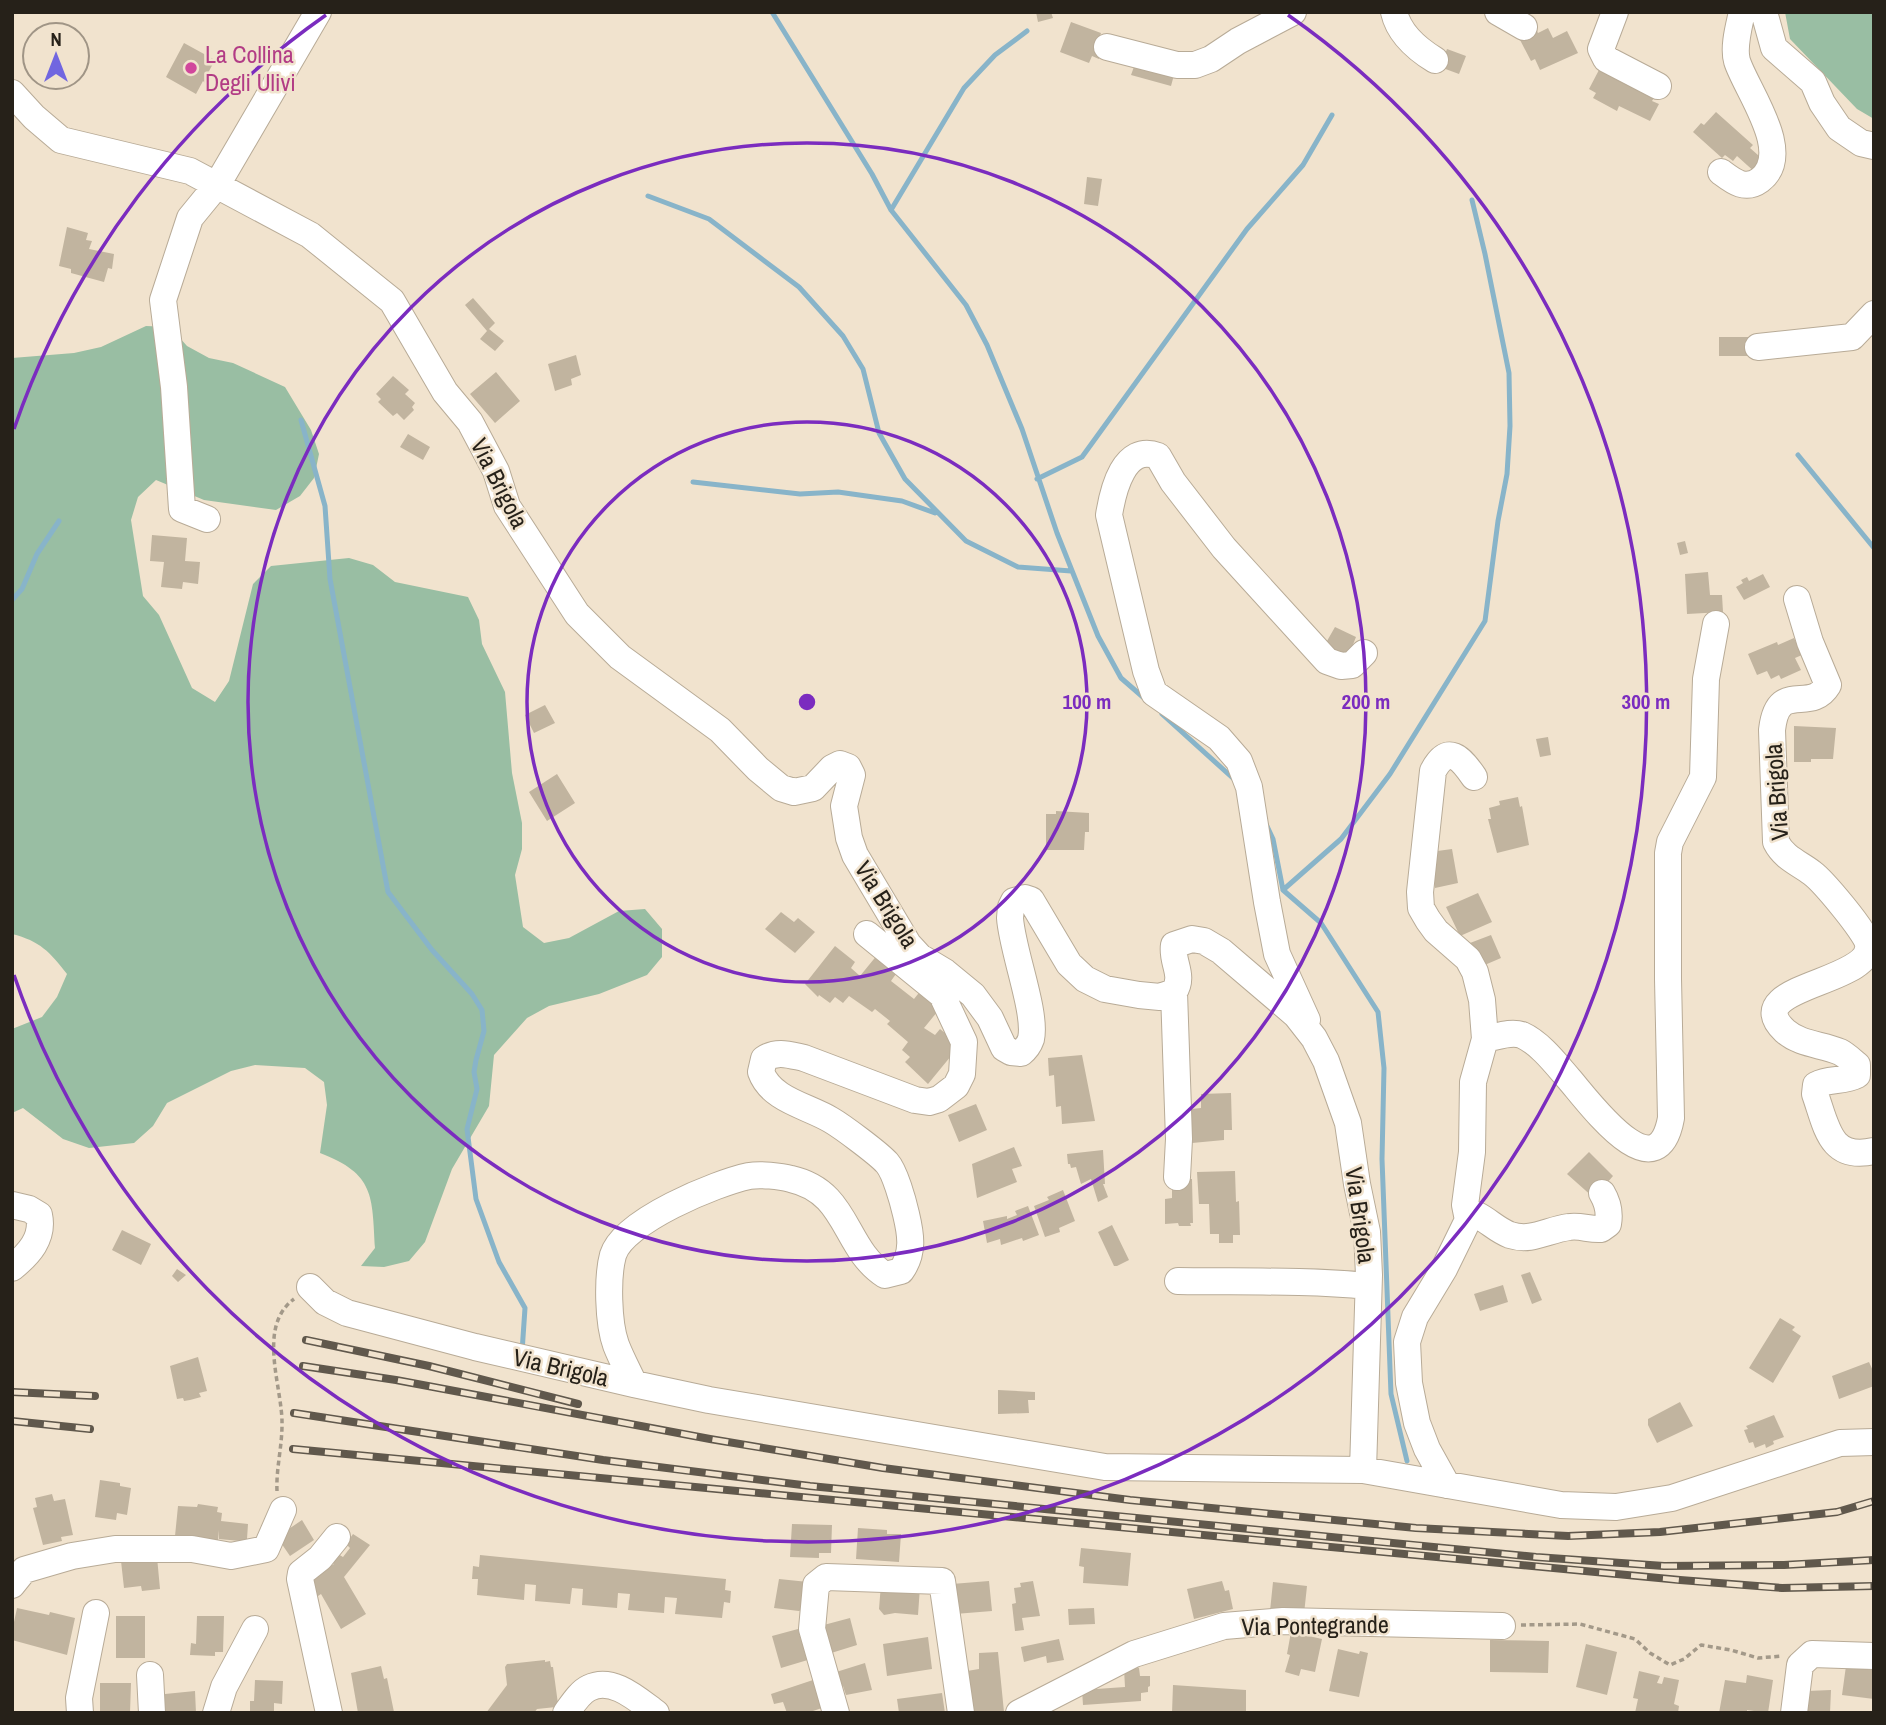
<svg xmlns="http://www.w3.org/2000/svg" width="1886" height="1725" viewBox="0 0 1886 1725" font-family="'Archivo Narrow',sans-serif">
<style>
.green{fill:#99bea3}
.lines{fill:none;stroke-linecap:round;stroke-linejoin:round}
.stream{stroke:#88b4c9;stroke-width:5}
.building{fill:#c1b49f}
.minor-casing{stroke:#b8ab97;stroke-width:28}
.path{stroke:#a39989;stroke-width:3.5;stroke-dasharray:5 3.5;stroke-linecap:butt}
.minor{stroke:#fff;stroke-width:26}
.rail-casing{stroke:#60584c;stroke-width:8}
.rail{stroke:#f1e3ce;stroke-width:5;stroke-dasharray:16;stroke-linecap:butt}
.ring{fill:none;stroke:#7b2cbf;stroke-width:3.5}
.hotel-dot{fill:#d1479c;stroke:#f1e3ce;stroke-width:2.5}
.labels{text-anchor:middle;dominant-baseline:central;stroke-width:5;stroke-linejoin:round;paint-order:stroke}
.hotel-label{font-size:24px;fill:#b23c85;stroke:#f1e3ce;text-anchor:start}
.street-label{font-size:24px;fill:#262119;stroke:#f1e3ce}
.centre{fill:#7b2cbf;stroke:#f1e3ce;stroke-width:3.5}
.ring-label{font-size:21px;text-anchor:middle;font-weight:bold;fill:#7b2cbf;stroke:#f1e3ce;stroke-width:5;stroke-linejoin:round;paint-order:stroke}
</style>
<rect width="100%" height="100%" fill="#f1e3ce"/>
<path class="green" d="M1785,12H1874V119L1857,109L1790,39Z
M146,326L170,327L187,346L209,358L233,363L285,387L311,430L319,454L314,478L300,496L276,510L204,500L156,480L138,497L131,520L143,596L159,615L192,688L215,702L229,681L253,584L271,566L349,558L373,565L395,582L468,597L479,620L482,644L505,692L512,773L522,823V849L515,875L523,927L544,943L569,938L619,911L645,909L662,929V957L647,975L599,994L549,1006L527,1018L494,1055L489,1106L452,1169L425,1242L409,1261L384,1267L361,1266L375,1248C372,1196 375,1174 320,1153L327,1105L324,1082L305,1068L255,1065L231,1071L167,1103L153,1126L134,1143L89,1148L63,1139L23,1108L12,1113V1029L42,1017L57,997L67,974C50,952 40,941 12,934V358L74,353L101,347Z"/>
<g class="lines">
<path class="stream" d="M772,12L872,174L891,210L966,305L987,345L1022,429L1057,533L1098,636L1121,678L1144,698
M648,196L709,219L799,287L843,336L863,369L879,433L905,479L966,541L1018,567L1071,571
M891,210L964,88L995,55L1027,31
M301,420L325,506L330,579L388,892L432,950L472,994L482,1010L484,1031L476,1060L474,1072L477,1089L467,1129L476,1199L499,1262L525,1308L522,1352
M1798,455L1874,548
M1037,479L1082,457L1247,229L1303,165L1332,115
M693,482L800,494L838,492L902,501L935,513
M12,600L22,589L37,554L59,521
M1162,714L1235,780
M1266,824L1273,839L1283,890L1321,923L1378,1012L1384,1068L1382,1159L1391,1394L1407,1461
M1283,890L1341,839L1390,774L1485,621L1498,521L1507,474L1510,426L1509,373L1485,254L1472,200"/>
</g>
<path class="building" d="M1036,12H1051L1053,18L1038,22Z
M1071,22L1101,33L1099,39L1105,41L1099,59L1092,56L1089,63L1060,52Z
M1535,27L1538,33L1548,28L1553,38L1567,31L1578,53L1540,70L1535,59L1531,61L1518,36Z
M184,43L215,60L208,73L212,74L206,84L203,81L196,94L166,77Z
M1447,49L1466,56L1459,74L1440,67Z
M1135,64L1174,75L1171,86L1131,75Z
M1600,68L1657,93L1652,101L1659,104L1650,121L1619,106L1617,111L1593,98L1596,93L1589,89Z
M1716,112L1753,145L1750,148L1767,163L1757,174L1737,156L1733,161L1725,155L1722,158L1693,132L1701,123L1704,125Z
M1087,177L1102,179L1098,206L1084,204Z
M67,227L88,233L86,240L92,241L89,249L114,254L112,269L108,268L104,282L71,273V269L59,266Z
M473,298L495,323L489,329L504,341L495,351L480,339L487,331L465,305Z
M1719,337H1752L1751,356H1719Z
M576,355L581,375L571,379L572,385L555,391L548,364Z
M496,372L520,401L495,423L470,394Z
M393,376L409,390L405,394L415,403L412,407L414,410L404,420L397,413L393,416L378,402L381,399L376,394Z
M408,434L430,447L423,460L400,447Z
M152,535L187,538L185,561L200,562L198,584L183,582L182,589L161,587L164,562L150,561Z
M1685,541L1688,553L1680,555L1677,543Z
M1708,572L1710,595H1722L1723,612L1687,614L1685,574Z
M1763,574L1770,587L1744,600L1736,587L1743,583L1741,580L1747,577L1749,581Z
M1335,627L1356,637L1348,657L1323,648Z
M1794,638L1802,655L1795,658L1801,670L1781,679L1779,675L1771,679L1767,671L1757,675L1748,654L1777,642L1778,645Z
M545,705L555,723L534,733L525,715Z
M1794,726L1836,728L1833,759H1811V762H1794Z
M1548,737L1551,755L1540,757L1536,739Z
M557,774L575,803L547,821L529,792Z
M1518,797L1520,807L1522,806L1529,845L1497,853L1488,819H1491L1489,808L1500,805L1499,801Z
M1056,811L1089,813V832H1085L1084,850H1046V814H1056Z
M1452,849L1458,883L1435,888L1430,852Z
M1478,893L1492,922L1460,936L1446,907Z
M781,912L794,922L798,918L815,932L795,953L765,929Z
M1491,935L1501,958L1480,967L1470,943Z
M835,946L855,962L851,968L860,976L878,954L898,971L891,981L914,999L922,989L942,1006L924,1028L935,1035L940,1029L960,1045L928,1084L905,1062L910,1057L902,1050L908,1042L887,1024L890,1021L875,1009L872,1012L849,996L843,1003L835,997L830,1003L819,995L818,997L805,984Z
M1082,1055L1095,1121L1062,1124L1061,1106L1056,1107L1054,1075L1049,1076L1048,1058Z
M1231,1093L1232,1130H1224V1140L1192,1143L1191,1109L1201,1108V1094Z
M976,1104L987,1130L959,1142L948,1115Z
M1014,1147L1022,1166L1012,1169L1017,1182L977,1198L972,1164Z
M1103,1150L1105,1184H1103L1108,1197L1098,1202L1091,1179L1081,1184L1076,1167L1071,1168L1070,1164H1068L1067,1154Z
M1589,1152L1613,1176L1594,1198L1567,1174Z
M1235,1171L1236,1202L1239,1201L1240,1235H1233V1243H1219V1234H1210L1209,1204H1199L1197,1172Z
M1172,1179H1192L1193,1223H1190L1191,1226H1179L1178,1223L1165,1224V1199L1172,1198Z
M1063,1190L1075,1221L1059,1228L1060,1232L1045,1237L1034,1206L1049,1200L1047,1197Z
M1028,1206L1039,1235L1023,1241L1022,1238L1001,1245L1000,1239L987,1243L983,1221L1007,1216V1219L1017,1215L1015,1211Z
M1112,1225L1129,1260L1117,1266H1114L1098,1232Z
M122,1230L151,1244L141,1265L112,1250Z
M177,1269L186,1275L178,1282L172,1276Z
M1530,1272L1542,1300L1532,1304L1521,1275Z
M1503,1285L1508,1302L1480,1311L1474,1294Z
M1780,1318L1795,1327L1792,1330L1801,1336L1773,1383L1749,1368Z
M198,1357L207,1391L199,1393L201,1397L190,1400L184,1401L183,1398L177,1399L170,1366Z
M1869,1362L1874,1373V1386L1839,1399L1832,1376Z
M998,1390L1035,1392V1400H1028L1029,1413L998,1414Z
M1680,1402L1693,1426L1657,1443L1648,1425V1419Z
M1774,1415L1784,1437L1773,1441L1774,1444L1766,1448L1765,1444L1755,1448L1753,1442L1749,1443L1744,1430L1748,1429L1746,1426Z
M100,1480L120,1483V1486L131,1488L127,1515L117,1513L116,1520L95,1517Z
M52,1494L54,1501L65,1499L73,1535L61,1537L62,1541L43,1545L33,1508L37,1507L35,1498Z
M198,1504L218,1507L217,1512L222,1513L221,1521L248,1524L247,1539L240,1541L219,1539V1530L218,1541L175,1536L178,1506L197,1507Z
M302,1520L314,1540L290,1556L277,1537Z
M792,1524L832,1525L831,1553H819V1558L790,1557Z
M858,1528L887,1530V1534H901L899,1562L856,1559Z
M353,1534L370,1545L344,1577L366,1614L341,1629L321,1594L315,1598L306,1580L334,1564L331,1562L338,1554L343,1557L350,1548L346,1544Z
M1081,1548L1131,1553L1128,1586L1083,1583L1084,1567L1079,1566Z
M480,1555L726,1579L725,1590L731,1591L730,1603L724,1602L722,1618L675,1614L677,1598L665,1597L664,1613L628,1610L630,1594L618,1593L617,1608L582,1605L583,1589L572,1588L570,1604L535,1601L536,1585L525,1584L524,1600L477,1595L478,1579H472L473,1566L479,1567Z
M157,1557L160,1589L142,1591L141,1586L124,1588L121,1561Z
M779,1579L808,1582L804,1608L799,1611L774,1608Z
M989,1581L992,1611L955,1614L952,1584Z
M1033,1581L1040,1616L1022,1618L1024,1630L1015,1631L1012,1604L1016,1603L1014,1588L1021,1587L1020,1583Z
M1222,1581L1225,1591L1229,1590L1233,1609L1194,1619L1187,1589Z
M1273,1582L1307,1586L1304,1614L1270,1611Z
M881,1584L920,1587L918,1615L895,1613L884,1615L879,1609Z
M17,1608L49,1615L50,1612L75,1618L67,1655L12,1640V1622H14Z
M1094,1608L1095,1624L1069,1625L1068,1609Z
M116,1616H145V1658H116Z
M197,1616H224L223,1652H215V1656L190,1655L191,1643L196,1644Z
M850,1618L857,1645L828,1654L820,1626Z
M798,1629L801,1640L805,1638L811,1659L781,1668L772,1636Z
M1291,1632L1322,1639L1315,1672L1301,1669L1299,1676L1285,1672L1290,1655L1287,1654Z
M928,1637L932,1669L887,1676L883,1644Z
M1059,1639L1064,1660L1047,1663L1046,1656L1024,1662L1021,1647Z
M1490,1640L1549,1641L1548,1673L1490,1672Z
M1586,1644L1617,1652L1607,1695L1576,1687Z
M1338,1649L1359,1654L1360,1651L1368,1653L1359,1697L1329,1691Z
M998,1652L1004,1712L971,1713L967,1671L979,1669V1653Z
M545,1660V1662L550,1661L551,1667H553L558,1704L556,1707L537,1709L534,1713H486L507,1685L505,1667L507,1664Z
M865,1663L872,1690L846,1695L843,1686L837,1688L833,1673Z
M381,1666L384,1679L387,1678L394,1712L358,1713L351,1673Z
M1846,1666L1873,1670L1874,1699L1842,1695Z
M1139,1668L1140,1676H1150V1686L1148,1687V1692L1141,1693V1701L1083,1705L1082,1690L1125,1687L1124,1669Z
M1639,1671L1660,1676L1657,1683L1662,1684L1664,1677L1679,1680L1674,1704L1679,1706L1678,1713H1635L1638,1699L1633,1698Z
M1747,1675L1773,1680L1768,1713L1747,1710V1713H1719L1725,1680L1746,1683Z
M255,1680L283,1681L282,1704L274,1703V1713H250V1701H254Z
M813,1680L822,1708L807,1713H787L783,1702L774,1704L771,1694Z
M100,1683H131L130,1713H100Z
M1173,1685L1246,1690V1713H1172Z
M1831,1690L1830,1713H1806L1807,1691Z
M195,1691L196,1713H165V1694Z
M942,1693L945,1713H899L897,1699Z"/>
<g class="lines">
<g class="minor-casing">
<path id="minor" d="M1394,12C1399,34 1417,49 1435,60
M1498,12L1524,27
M1615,12L1601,49L1606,59L1658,86
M1764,12L1774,48L1813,82L1822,103L1839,128L1861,143L1874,146
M1107,47L1177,65H1195L1211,59L1238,41L1293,12
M12,93L34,117L61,140L190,171L310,235L392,301L445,392L470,422L496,471L507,506L577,614L620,657L720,730L758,769L781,788L794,792L813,788L832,768L840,764L848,767L852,775L844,806L849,838L855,855L908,944L920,957L945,972L973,995L990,1018L1004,1048L1011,1052L1021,1053C1026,1049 1029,1045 1031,1039C1037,1013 1012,950 1010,918L1011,907L1014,901L1025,898L1031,900L1069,964L1085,979L1105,989L1139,995L1160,997L1174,992C1185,975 1171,962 1174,945L1192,939L1204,941L1221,951L1296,1015L1314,1038L1326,1061L1348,1123L1357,1184L1367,1232L1369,1275L1363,1470
M1721,172C1733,181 1745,191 1760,180C1795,153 1746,90 1737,61C1733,47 1739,26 1742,12
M1758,347L1852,337L1874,314
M207,519L182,509L174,387L163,300L190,218L217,185L318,12
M1797,599L1810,642L1828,685C1810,715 1778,678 1772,730L1776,842C1784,858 1799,863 1812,873C1823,881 1866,932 1868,944C1875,984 1736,985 1785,1031C1801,1045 1822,1044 1840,1052C1846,1055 1852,1061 1857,1065V1075C1844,1082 1829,1078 1816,1085L1815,1094C1827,1128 1830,1161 1874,1151
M1174,992L1179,1139L1177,1177
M1307,1020L1277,954L1267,902L1249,787L1239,761L1219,738L1154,693L1146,671L1109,515C1113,490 1124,443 1158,456L1173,482L1224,548L1327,661L1341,666L1352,665L1364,653
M1485,1039C1497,1037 1510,1031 1522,1035C1540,1043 1556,1064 1569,1079C1589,1102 1657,1196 1671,1118L1668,979V853L1670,842L1703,777L1706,679L1716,624
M12,1205L29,1209L39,1215C44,1238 29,1254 12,1268
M1468,1220L1477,1215C1489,1221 1497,1230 1510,1235C1532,1242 1547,1230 1569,1227C1580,1225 1590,1230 1601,1229L1608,1224C1610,1213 1608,1203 1602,1193
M1178,1281C1241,1282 1305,1280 1368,1286
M310,1287L325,1302L347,1313L475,1347L634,1384L709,1400L1105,1467L1363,1470L1561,1505L1616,1507L1672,1498L1840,1443L1874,1442
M634,1384C628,1371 621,1358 616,1345C608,1323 607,1277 613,1255C623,1221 716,1183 749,1176C760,1174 780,1176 791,1179C849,1192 843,1248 885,1275L901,1271C914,1253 911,1235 906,1214C903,1201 895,1172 887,1163C879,1154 843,1127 831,1120C808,1106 771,1100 761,1072L764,1059C777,1050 790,1055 804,1058L915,1100L929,1102L939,1099L956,1086L962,1074L964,1042L942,995L867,934
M1447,1485L1427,1449L1417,1423L1409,1383L1407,1342L1415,1317L1444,1269L1468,1220L1465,1205L1472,1152L1473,1082L1485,1039L1482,1000L1475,972L1468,959L1436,931L1428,920L1421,908L1420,892L1433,771C1448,743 1461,758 1474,777
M12,1585L24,1570L72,1556L115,1549H192L231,1556L266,1549L283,1510
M150,1675L152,1713
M80,1713L79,1698L96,1613
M216,1713L224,1687L255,1629
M329,1713L300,1579L301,1573L320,1558L337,1537
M566,1713C572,1705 580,1692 589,1688C613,1676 638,1700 656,1713
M836,1713L812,1629L816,1585L826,1577L942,1581L961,1713
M1019,1713L1134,1654L1224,1626L1283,1621L1502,1626
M1794,1713L1800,1665L1812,1654L1874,1656"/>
</g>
<path class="path" d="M277,1491C276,1469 282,1447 282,1425C283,1388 256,1327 294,1299
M1521,1625L1580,1624L1635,1639L1650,1653L1670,1665L1684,1659L1701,1645L1731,1650L1758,1658L1782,1656"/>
<use href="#minor" class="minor"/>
<g class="rail-casing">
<path id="rail" d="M306,1340L429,1366L578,1404
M303,1366L396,1380L710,1439L883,1468L1130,1500L1416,1528L1568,1536L1660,1532L1837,1512L1874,1501
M12,1392L95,1396
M294,1413L603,1460L810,1486L1536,1557L1664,1566L1784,1565L1874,1560
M12,1421L90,1429
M293,1449L1680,1580L1782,1588L1874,1586"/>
</g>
<use href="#rail" class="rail"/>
</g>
<g class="ring">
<circle cx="807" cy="702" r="280"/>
<circle cx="807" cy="702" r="559"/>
<path d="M14 429A839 839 0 0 1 326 15M1288 15A839 839 0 1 1 14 975"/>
</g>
<circle class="hotel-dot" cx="191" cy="68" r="7"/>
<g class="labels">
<g class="hotel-label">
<text x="205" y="54">La Collina<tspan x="205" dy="28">Degli Ulivi</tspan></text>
</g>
<g class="street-label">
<text transform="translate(500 483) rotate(63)">Via Brigola</text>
<text transform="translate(1776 792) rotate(-94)">Via Brigola</text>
<text transform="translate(887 904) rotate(58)">Via Brigola</text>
<text transform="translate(1361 1215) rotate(82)">Via Brigola</text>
<text transform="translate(561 1367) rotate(13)">Via Brigola</text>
<text transform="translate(1315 1625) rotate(-1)">Via Pontegrande</text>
</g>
</g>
<circle cx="807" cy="702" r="10" class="centre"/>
<g class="ring-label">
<text x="1087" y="709">100 m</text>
<text x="1366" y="709">200 m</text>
<text x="1646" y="709">300 m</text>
</g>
<rect width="1886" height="1725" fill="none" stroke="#262119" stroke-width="28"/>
<g transform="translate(56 56)"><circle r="33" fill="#f1e3ce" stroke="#a09586" stroke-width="2"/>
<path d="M0-5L12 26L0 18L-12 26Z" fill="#7166e0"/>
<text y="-10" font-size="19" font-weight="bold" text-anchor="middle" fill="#262119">N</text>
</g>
</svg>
